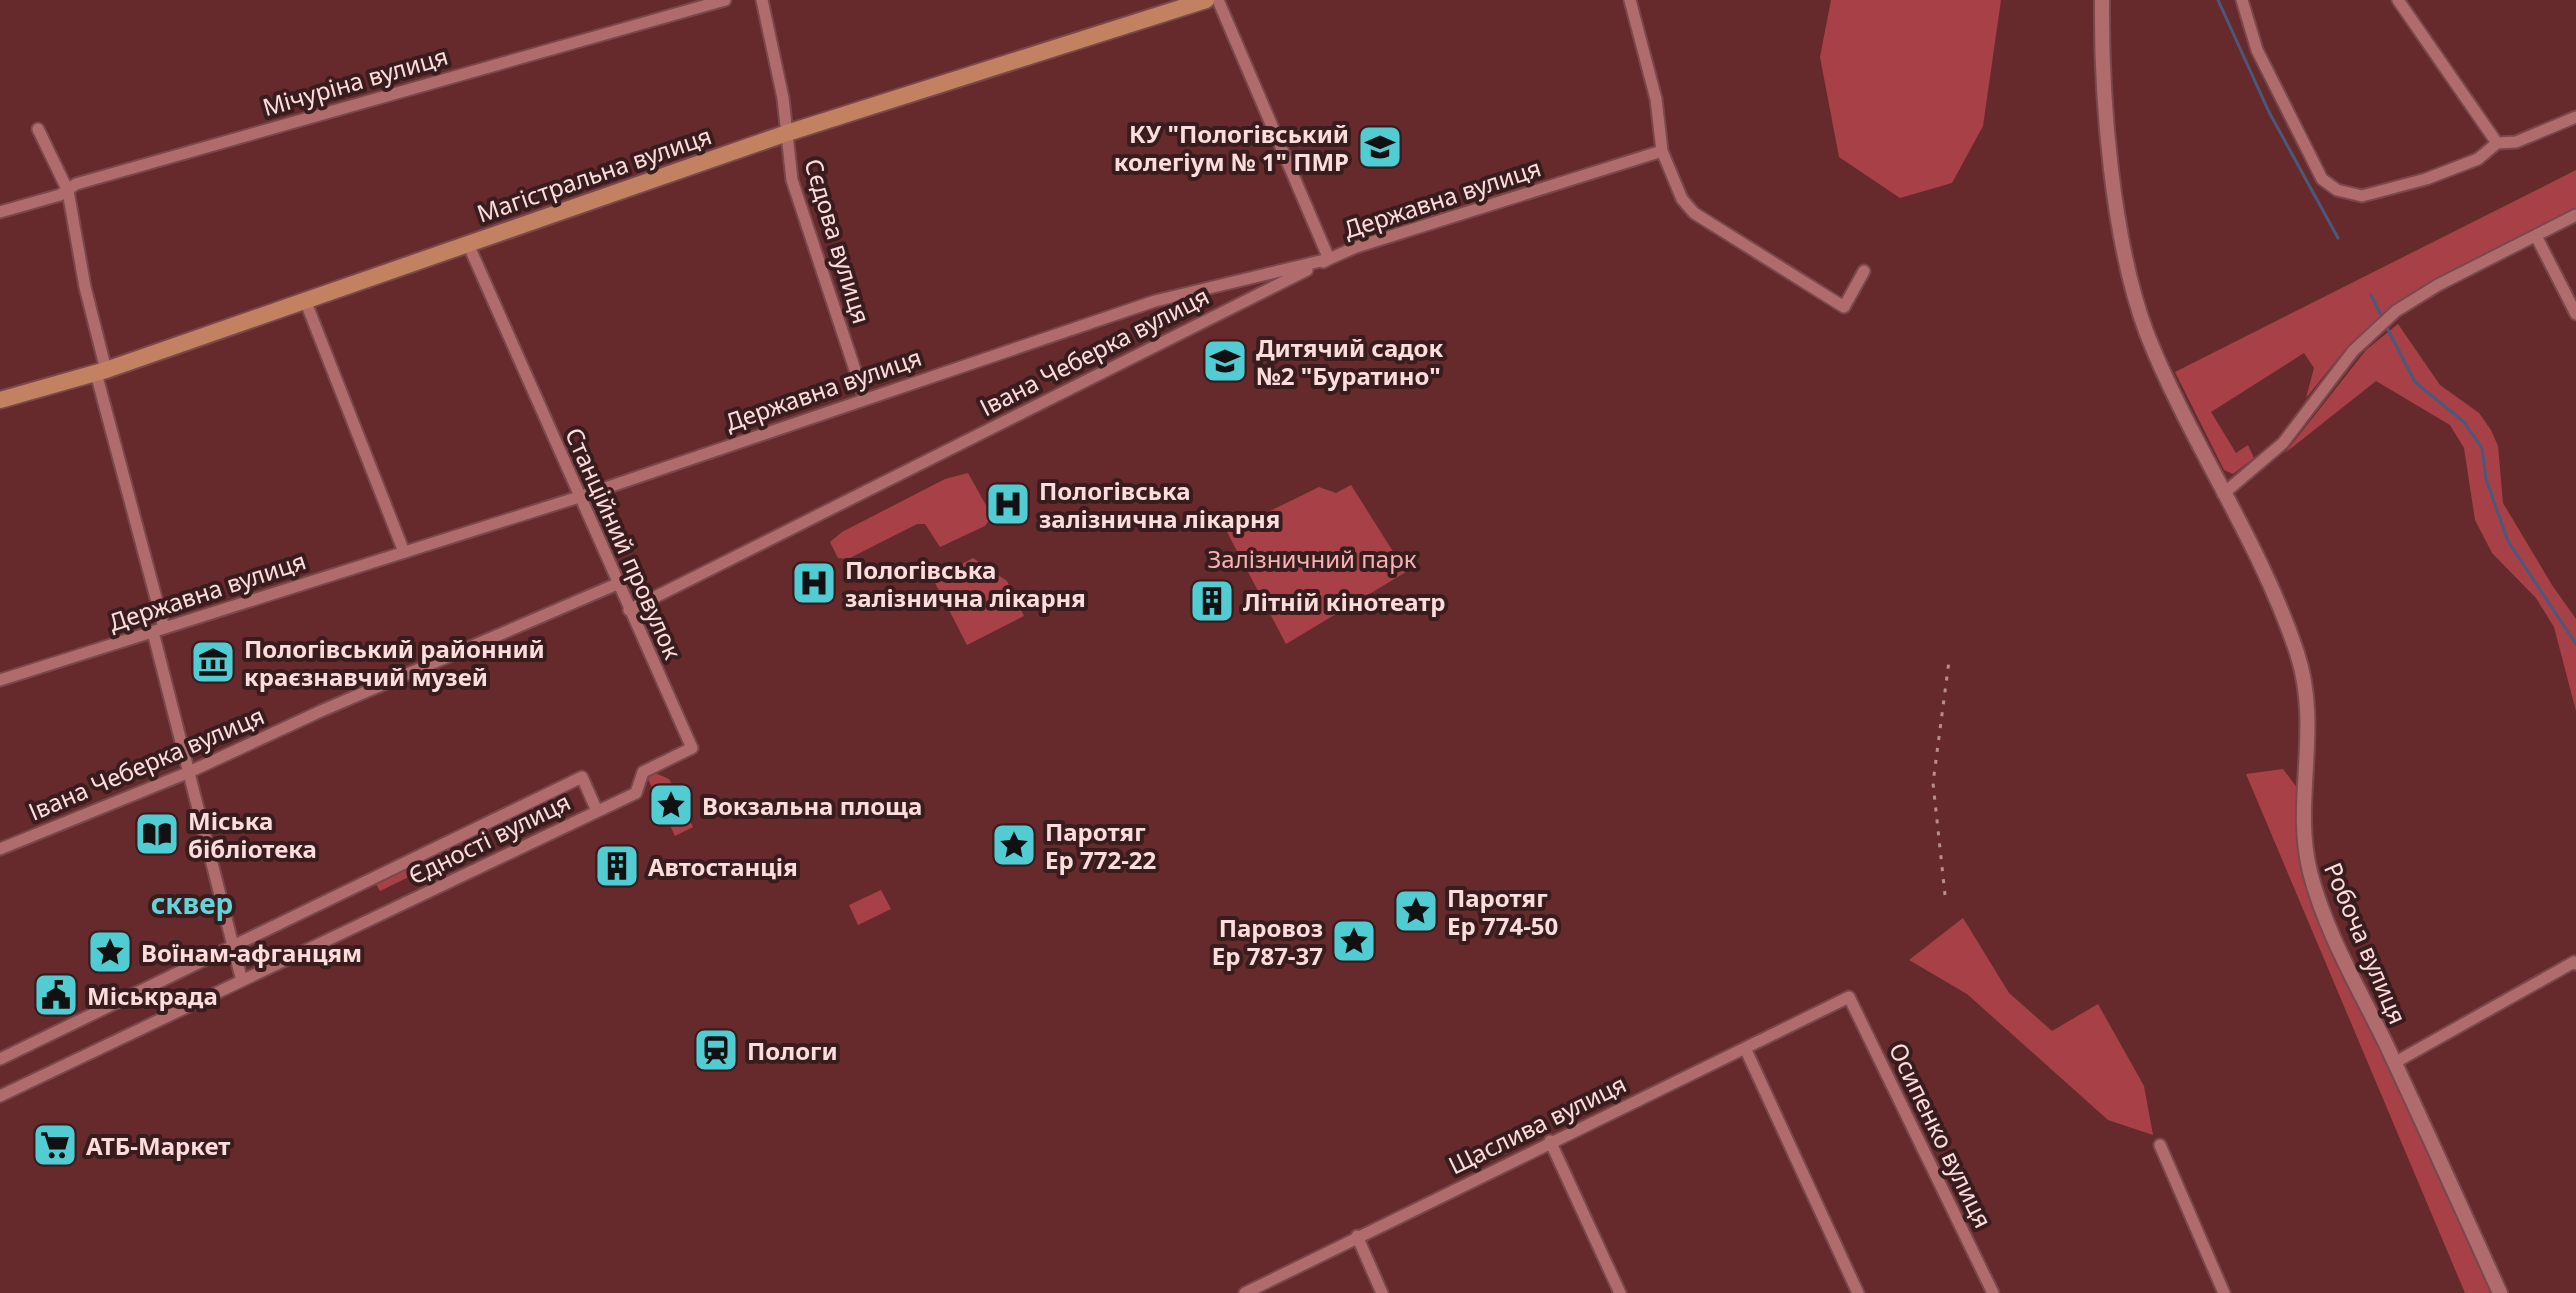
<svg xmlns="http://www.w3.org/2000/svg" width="2576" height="1293" viewBox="0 0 2576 1293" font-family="'Noto Sans',sans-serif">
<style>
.green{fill:#a74147}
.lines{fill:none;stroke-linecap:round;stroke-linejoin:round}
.stream{stroke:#4c587b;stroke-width:3}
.minor-casing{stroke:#7a484c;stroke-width:15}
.tertiary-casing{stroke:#7a484c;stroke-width:18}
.secondary-casing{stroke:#7a484c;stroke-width:20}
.minor{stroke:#b06c6d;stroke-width:11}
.tertiary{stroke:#b06c6d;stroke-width:14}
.secondary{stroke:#c28160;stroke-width:16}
.rail{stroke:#b98d8e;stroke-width:3;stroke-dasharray:4 8;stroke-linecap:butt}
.labels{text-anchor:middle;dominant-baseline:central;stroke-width:8;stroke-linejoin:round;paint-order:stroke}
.street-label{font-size:24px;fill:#fcdddc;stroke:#391d1e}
.poi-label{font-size:24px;font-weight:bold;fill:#fcdddc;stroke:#391d1e;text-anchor:start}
.park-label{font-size:24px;fill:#f7b3b3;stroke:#391d1e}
.quarter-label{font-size:28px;font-weight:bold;fill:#66d3d8;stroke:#391d1e}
</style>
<rect width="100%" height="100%" fill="#662a2d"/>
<path class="green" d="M1831,0H2001L1983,126L1952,183L1900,198L1839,157L1820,57Z
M2576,170V211L2400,301L2344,351L2306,398L2314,368L2304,353L2211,412L2236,453L2248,445L2254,458L2233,474L2224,470L2175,372Z
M2398,324L2440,385L2479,413L2491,430L2498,446L2503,503L2552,585L2576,619V711L2554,627L2536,598L2492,553L2475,520L2464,448L2450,425L2376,381L2285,453L2366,350Z
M968,473L992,516L985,526L940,547L925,524H917L848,559L838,558L830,542L842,532L945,479Z
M1351,485L1406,572L1286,644L1227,532L1319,487L1336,493Z
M973,558L1007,581L1024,616L967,645L933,579Z
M2283,769L2298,789L2296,832L2307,887L2496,1293H2465L2246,774Z
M653,772L669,779L693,827L675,836L646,775Z
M454,846L458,853L380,891L376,884Z
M881,890L891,909L858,925L849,905Z
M1963,918L2009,993L2052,1031L2098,1004L2144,1086L2153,1135L2108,1120L1967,994L1909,960Z"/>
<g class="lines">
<path class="stream" d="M2218,0L2269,112L2338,238
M2371,295L2382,317
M2385,324L2415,382L2464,422L2482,448L2486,479L2508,541L2576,644"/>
<g class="minor-casing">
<path id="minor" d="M762,0L783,98L792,180L864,397
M1218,0L1329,259L1323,262
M1630,0L1656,99L1662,151L1682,199L1694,213L1844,307L1864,271
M2242,0L2257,50L2322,179L2337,190L2362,196L2426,179L2478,159L2497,143L2516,142L2576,117
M2398,0L2497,143
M38,129L68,191L85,287L106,370
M0,212L60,195L76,184L725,0
M2536,236L2576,314
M305,300L404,552
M96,373L164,628
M2223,494L2283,443L2353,351L2396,311L2438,285L2576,215
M629,610L1307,270
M153,632L242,981
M0,680L579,497L1155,301L1329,259L1356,247L1662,151
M0,849L187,773L321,711L617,584
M1745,1048L1858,1293
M0,1059L582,777L597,811
M2394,1063L2574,962L2576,964
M0,1096L636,793L643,772L692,748L468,244
M1550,1141L1620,1293
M2160,1145L2224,1293
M1357,1236L1382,1293
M1245,1293L1849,997L1993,1293"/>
</g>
<g class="tertiary-casing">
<path id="tertiary" d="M2102,0C2101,99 2112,242 2147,334C2190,443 2260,541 2297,653C2322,729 2292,800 2310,872C2325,931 2358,987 2385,1042C2424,1125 2462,1209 2500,1293"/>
</g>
<g class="secondary-casing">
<path id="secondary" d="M0,400L106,370L787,133L1206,0"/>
</g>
<use href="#minor" class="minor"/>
<use href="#tertiary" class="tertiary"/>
<use href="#secondary" class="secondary"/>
<path class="rail" d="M1945,895L1933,783L1949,661"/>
</g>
<defs>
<g id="school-square" transform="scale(2.3)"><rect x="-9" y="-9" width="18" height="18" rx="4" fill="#51ccd2" stroke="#391d1e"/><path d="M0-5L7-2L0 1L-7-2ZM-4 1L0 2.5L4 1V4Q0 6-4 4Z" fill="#111"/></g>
<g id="hospital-square" transform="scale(2.3)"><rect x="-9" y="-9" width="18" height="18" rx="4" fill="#51ccd2" stroke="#391d1e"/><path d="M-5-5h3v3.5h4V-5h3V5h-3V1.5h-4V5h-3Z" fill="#111"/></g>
<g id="building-square" transform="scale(2.3)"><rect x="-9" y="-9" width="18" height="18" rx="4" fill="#51ccd2" stroke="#391d1e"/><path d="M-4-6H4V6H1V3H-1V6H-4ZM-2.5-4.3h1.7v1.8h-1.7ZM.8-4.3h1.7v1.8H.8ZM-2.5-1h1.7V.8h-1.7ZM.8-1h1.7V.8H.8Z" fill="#111"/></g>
<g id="museum-square" transform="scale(2.3)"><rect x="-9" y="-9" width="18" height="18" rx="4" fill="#51ccd2" stroke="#391d1e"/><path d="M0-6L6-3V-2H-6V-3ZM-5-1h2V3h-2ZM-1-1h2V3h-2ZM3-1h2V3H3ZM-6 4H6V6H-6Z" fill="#111"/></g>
<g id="sight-square" transform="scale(2.3)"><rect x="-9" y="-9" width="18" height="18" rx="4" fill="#51ccd2" stroke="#391d1e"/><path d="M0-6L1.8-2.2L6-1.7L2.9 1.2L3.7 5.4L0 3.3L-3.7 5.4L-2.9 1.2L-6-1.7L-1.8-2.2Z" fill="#111"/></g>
<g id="library-square" transform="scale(2.3)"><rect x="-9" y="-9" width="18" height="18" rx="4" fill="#51ccd2" stroke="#391d1e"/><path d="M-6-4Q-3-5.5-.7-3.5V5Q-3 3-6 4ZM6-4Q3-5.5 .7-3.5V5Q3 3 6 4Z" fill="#111"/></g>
<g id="civic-square" transform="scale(2.3)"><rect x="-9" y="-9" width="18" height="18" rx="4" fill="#51ccd2" stroke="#391d1e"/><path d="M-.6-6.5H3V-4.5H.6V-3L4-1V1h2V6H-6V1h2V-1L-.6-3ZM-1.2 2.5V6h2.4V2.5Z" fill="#111"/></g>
<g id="station-square" transform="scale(2.3)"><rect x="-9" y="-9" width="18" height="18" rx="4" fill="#51ccd2" stroke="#391d1e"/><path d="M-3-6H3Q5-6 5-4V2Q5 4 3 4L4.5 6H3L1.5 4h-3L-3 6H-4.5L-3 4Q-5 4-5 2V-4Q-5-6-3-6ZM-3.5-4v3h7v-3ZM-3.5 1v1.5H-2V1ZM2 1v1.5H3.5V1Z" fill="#111"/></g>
<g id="supermarket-square" transform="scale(2.3)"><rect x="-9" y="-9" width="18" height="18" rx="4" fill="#51ccd2" stroke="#391d1e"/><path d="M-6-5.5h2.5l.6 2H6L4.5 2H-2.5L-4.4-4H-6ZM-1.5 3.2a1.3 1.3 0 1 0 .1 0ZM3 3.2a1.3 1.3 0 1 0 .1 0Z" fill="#111"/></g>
</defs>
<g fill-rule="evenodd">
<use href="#school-square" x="1380" y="147"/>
<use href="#school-square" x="1225" y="361"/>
<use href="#hospital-square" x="1008" y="504"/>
<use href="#hospital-square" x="814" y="583"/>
<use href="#building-square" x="1212" y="601"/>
<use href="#museum-square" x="213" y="662"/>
<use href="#sight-square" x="671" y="805"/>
<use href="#library-square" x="157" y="834"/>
<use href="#sight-square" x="1014" y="845"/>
<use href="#building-square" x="617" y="866"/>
<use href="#sight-square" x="1416" y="911"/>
<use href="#sight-square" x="1354" y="941"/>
<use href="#sight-square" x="110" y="952"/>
<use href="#civic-square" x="56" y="995"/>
<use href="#station-square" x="716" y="1050"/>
<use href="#supermarket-square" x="55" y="1145"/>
</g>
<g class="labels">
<g class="street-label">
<text transform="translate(355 81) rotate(-16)">Мічуріна вулиця</text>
<text transform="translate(594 174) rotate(-19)">Магістральна вулиця</text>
<text transform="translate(1442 198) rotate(-18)">Державна вулиця</text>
<text transform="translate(838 241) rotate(73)">Сєдова вулиця</text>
<text transform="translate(1094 351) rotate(-27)">Івана Чеберка вулиця</text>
<text transform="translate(823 389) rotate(-19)">Державна вулиця</text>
<text transform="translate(624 543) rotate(66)">Станційний провулок</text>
<text transform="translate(207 591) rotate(-18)">Державна вулиця</text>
<text transform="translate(146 763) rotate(-23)">Івана Чеберка вулиця</text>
<text transform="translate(489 838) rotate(-26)">Єдності вулиця</text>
<text transform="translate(2366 943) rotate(67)">Робоча вулиця</text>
<text transform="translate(1537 1124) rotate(-26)">Щаслива вулиця</text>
<text transform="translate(1941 1135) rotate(64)">Осипенко вулиця</text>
</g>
<g class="poi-label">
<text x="1349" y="133" text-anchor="end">КУ "Пологівський<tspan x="1349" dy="28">колегіум № 1" ПМР</tspan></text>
<text x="1256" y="347">Дитячий садок<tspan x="1256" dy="28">№2 "Буратино"</tspan></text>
<text x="1039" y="490">Пологівська<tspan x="1039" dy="28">залізнична лікарня</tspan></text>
<text x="845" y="569">Пологiвська<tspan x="845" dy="28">залiзнична лiкарня</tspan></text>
<text x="1243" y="601">Літній кінотеатр</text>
<text x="244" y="648">Пологівський районний<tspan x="244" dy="28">краєзнавчий музей</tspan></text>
<text x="702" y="805">Вокзальна площа</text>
<text x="188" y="820">Міська<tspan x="188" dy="28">бібліотека</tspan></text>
<text x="1045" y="831">Паротяг<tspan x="1045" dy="28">Ер 772-22</tspan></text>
<text x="648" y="866">Автостанція</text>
<text x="1447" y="897">Паротяг<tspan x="1447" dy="28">Ер 774-50</tspan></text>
<text x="1323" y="927" text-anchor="end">Паровоз<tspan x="1323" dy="28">Ер 787-37</tspan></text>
<text x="141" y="952">Воїнам-афганцям</text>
<text x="87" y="995">Міськрада</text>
<text x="747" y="1050">Пологи</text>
<text x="86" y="1145">АТБ-Маркет</text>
</g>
<g class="park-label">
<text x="1312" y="558">Залізничний парк</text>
</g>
<g class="quarter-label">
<text x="192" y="903">сквер</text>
</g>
</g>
</svg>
